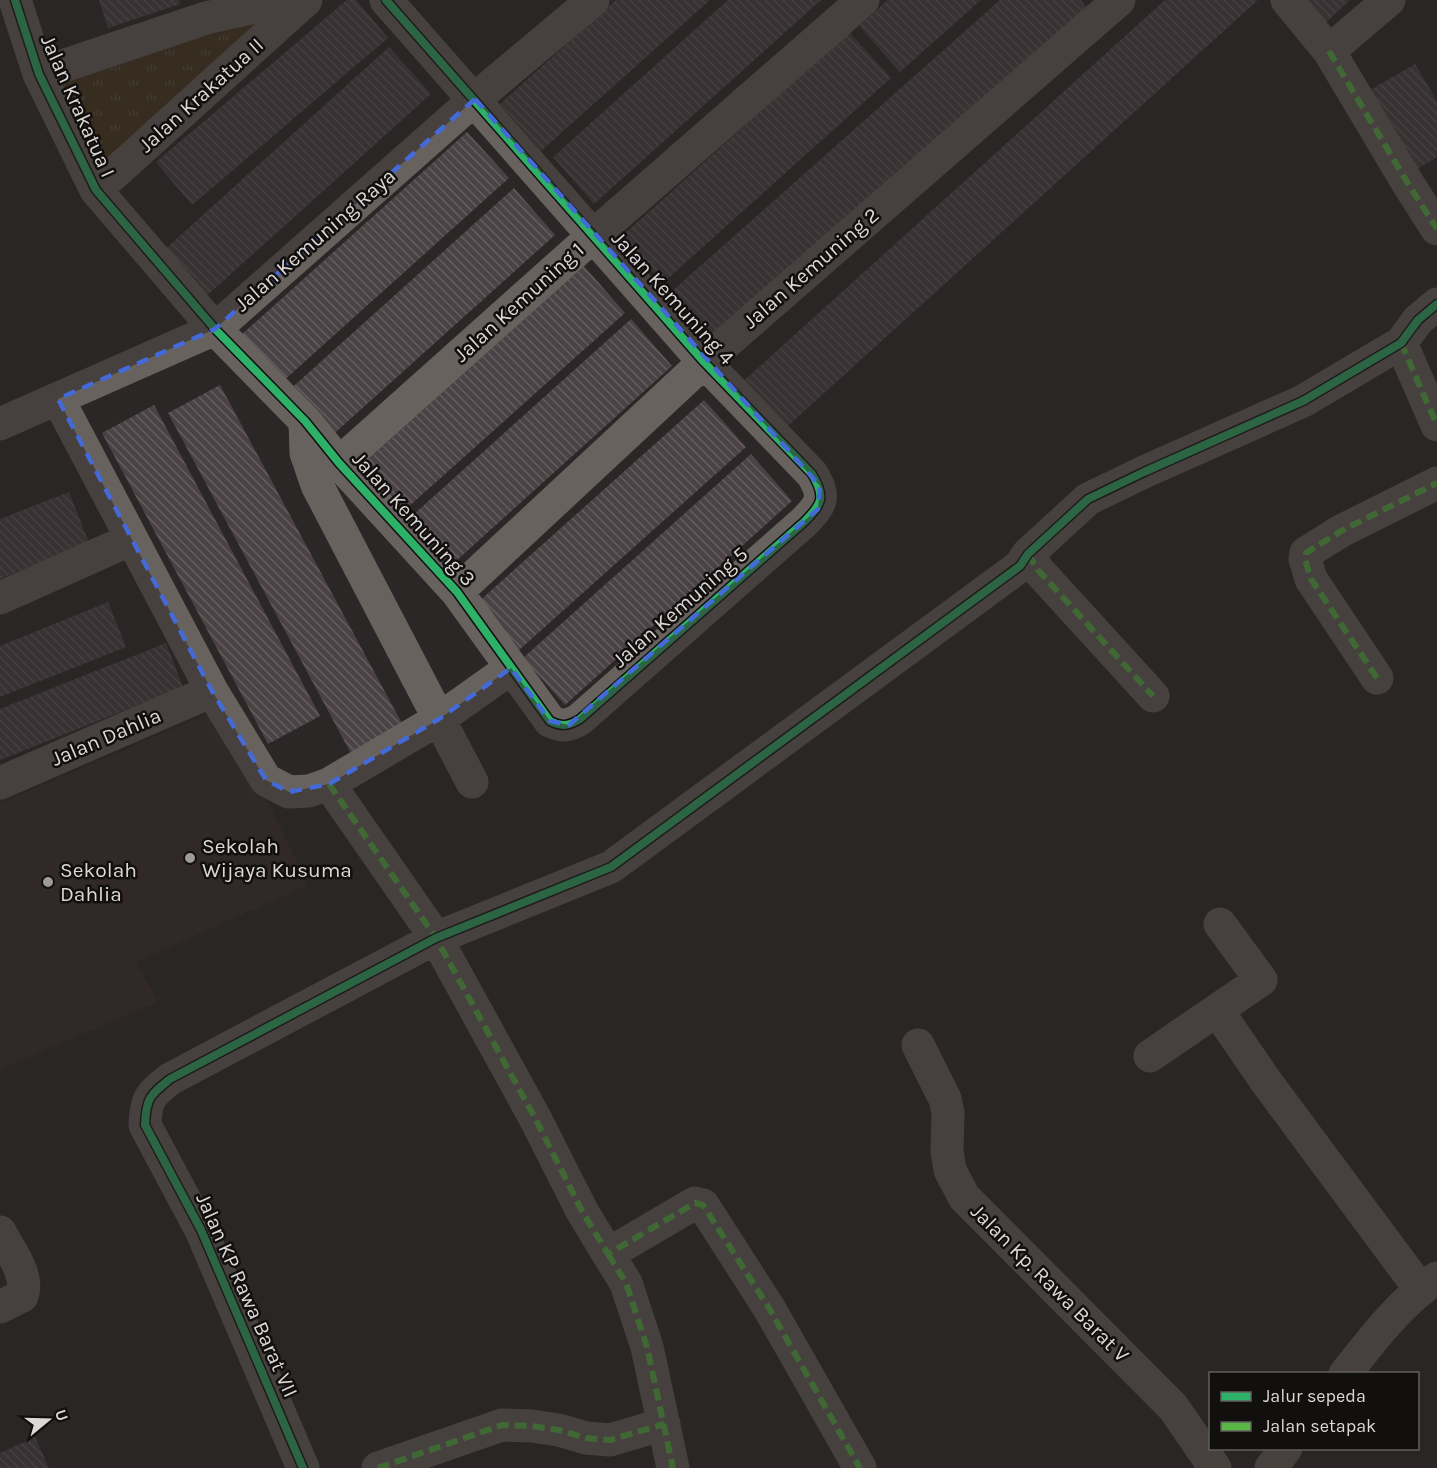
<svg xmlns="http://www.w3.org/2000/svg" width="1437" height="1468" viewBox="0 0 1437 1468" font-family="Karla,sans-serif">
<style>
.built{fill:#382c2c}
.park{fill:url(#park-tufts)}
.building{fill:url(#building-back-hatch)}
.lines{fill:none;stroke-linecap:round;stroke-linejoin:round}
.minor{stroke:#67625e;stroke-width:33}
.quiet{stroke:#58b947;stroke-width:6;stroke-dasharray:12 6;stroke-linecap:butt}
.cycleway-casing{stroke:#120f0f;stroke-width:11}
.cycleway{stroke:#2db169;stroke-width:8}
.marked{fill:none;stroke:#436ad8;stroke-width:4.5;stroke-dasharray:12 8;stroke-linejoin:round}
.poi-dot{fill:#9e9a99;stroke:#120f0f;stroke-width:2}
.labels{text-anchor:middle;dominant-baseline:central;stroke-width:5;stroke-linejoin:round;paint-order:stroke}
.street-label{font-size:21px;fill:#dcd8d7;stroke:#120f0f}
.poi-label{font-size:21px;fill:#dcd8d7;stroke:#120f0f;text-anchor:start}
</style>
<defs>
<pattern id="park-tufts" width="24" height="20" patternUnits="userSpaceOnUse" patternTransform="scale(1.5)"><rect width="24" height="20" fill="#43371a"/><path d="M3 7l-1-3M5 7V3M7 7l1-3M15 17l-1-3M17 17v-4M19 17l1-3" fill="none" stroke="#5e533b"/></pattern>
<pattern id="building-back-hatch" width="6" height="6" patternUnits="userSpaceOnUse" patternTransform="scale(1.5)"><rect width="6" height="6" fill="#4b4245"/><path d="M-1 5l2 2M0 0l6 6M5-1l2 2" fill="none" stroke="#645d5f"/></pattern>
</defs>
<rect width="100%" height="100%" fill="#2b2726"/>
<path class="built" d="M223,708L308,885L136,962L158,1002L0,1069V803Z"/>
<path class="park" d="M287,0L96,190L39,74Z"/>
<path class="building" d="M99,0H179L180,4L108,28Z
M347,0H356L388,38L192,205L156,162Z
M616,0H710L541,151L500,104Z
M728,0H821L594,204L553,157Z
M888,0H981L900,72L859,26Z
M1000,0H1081L1086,7L712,339L671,292Z
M1165,0H1258L780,433L738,386Z
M1299,0H1350L1322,26Z
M849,32L891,78L663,283L622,236Z
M389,47L431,94L203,299L162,252Z
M1415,64L1437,101V157L1407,175L1360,96Z
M467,132L509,178L281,383L240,336Z
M514,188L555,235L328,439L286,393Z
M584,266L625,313L397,517L356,470Z
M631,319L672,366L445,571L403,524Z
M220,385L406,731L354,759L168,413Z
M704,400L746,447L518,651L476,604Z
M154,405L320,716L268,744L102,433Z
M751,454L792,501L565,705L523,658Z
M69,492L89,543L0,579V519Z
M108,602L126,647L0,697V646Z
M166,643L183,687L0,760V709Z
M35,1437L49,1468H0V1453Z"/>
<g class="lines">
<path class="minor" d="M15,0L39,74L96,190L215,329L305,421L339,463L457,592L550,721C562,727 569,726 580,719L804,522C822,504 826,497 812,474L704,362L386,0
M1287,0L1329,51L1407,182L1437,229
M1329,51L1389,0
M39,74L206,18L287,0
M96,190L306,0
M1401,343L1437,425
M58,399L212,691L266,780L289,792L309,791L329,784L439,719L511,668
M305,421L306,453L317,485L472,782
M0,424L215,329L475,99L593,0
M339,463L593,236L863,0
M1028,554L1038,570L1153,696
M457,592L704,362L1119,0
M0,598L132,539
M1377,678L1311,579L1305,559L1306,553L1341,531L1437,483
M0,783L212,691
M329,784L436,938L535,1118L582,1211L608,1254L695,1203L703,1205L769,1308L860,1468
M1217,1010L1265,1080L1420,1289
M918,1045L945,1099L948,1113L947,1151L950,1170L964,1197L1173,1407L1215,1468
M1150,1056L1261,980L1220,924
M0,1232C9,1250 30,1275 22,1296L0,1307
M608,1254L626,1283L647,1347L673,1468
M1345,1374C1372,1340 1401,1301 1437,1278
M303,1468L201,1230L145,1125C146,1098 150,1095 170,1079L436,938L611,867L1020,566L1028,554L1088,499L1144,472L1303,401L1401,343L1418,320L1437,304
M378,1468L502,1425L531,1426L559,1430L586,1438L610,1440L664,1424
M1271,1468L1286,1448"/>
<path class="quiet" d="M1329,51L1407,182L1437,229
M1401,343L1437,425
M1028,554L1038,570L1153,696
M1377,678L1311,579L1305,559L1306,553L1341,531L1437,483
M329,784L436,938L535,1118L582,1211L608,1254L695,1203L703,1205L769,1308L860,1468
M608,1254L626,1283L647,1347L673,1468
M378,1468L502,1425L531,1426L559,1430L586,1438L610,1440L664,1424"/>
<g class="cycleway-casing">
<path id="cycleway" d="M15,0L39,74L96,190L215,329L305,421L339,463L457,592L550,721C562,727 569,726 580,719L804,522C822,504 826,497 812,474L704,362L386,0
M303,1468L201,1230L145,1125C146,1098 150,1095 170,1079L436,938L611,867L1020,566L1028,554L1088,499L1144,472L1303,401L1401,343L1418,320L1437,304"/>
</g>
<use href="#cycleway" class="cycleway"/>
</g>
<path d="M0 0H1437V1468H0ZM475,99L820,486L818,509L569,725L550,721L511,668L439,719L329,784L289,792L266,780L212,691L58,399L215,329Z" fill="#2b2726" fill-opacity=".55" fill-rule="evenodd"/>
<path class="marked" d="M475,99L820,486L818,509L569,725L550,721L511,668L439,719L329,784L289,792L266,780L212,691L58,399L215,329Z"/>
<g class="poi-dot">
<circle cx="190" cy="858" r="6"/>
<circle cx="48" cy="882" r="6"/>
</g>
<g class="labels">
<g class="street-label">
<text transform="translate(201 95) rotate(-42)">Jalan Krakatua II</text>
<text transform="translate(78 106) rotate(66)">Jalan Krakatua I</text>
<text transform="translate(315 240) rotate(-41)">Jalan Kemuning Raya</text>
<text transform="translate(811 268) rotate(-41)">Jalan Kemuning 2</text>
<text transform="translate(673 298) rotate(48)">Jalan Kemuning 4</text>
<text transform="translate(519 302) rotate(-42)">Jalan Kemuning 1</text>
<text transform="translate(414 519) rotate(48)">Jalan Kemuning 3</text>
<text transform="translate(680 607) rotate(-41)">Jalan Kemuning 5</text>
<text transform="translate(106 737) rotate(-23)">Jalan Dahlia</text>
<text transform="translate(1050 1283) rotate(45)">Jalan Kp. Rawa Barat V</text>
<text transform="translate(247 1295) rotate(66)">Jalan KP Rawa Barat VII</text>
</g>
<g class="poi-label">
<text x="202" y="846">Sekolah<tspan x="202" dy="24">Wijaya Kusuma</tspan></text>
<text x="60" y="870">Sekolah<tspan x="60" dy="24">Dahlia</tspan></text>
</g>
</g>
<rect x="1209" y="1372" width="210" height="78" fill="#120f0f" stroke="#635f5f" stroke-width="1.5"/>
<rect x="1221" y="1392" width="30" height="9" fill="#2db169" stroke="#635f5f" stroke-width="1.5"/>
<text x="1263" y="1402" font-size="18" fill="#dcd8d7">Jalur sepeda</text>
<rect x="1221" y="1422" width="30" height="9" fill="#58b947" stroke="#635f5f" stroke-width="1.5"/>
<text x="1263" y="1432" font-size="18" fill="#dcd8d7">Jalan setapak</text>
<g transform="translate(48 1420) rotate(71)" stroke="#120f0f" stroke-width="4.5" paint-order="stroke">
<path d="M0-4.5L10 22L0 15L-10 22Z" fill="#dcd8d7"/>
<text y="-9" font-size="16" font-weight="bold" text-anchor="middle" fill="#dcd8d7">U</text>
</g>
</svg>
